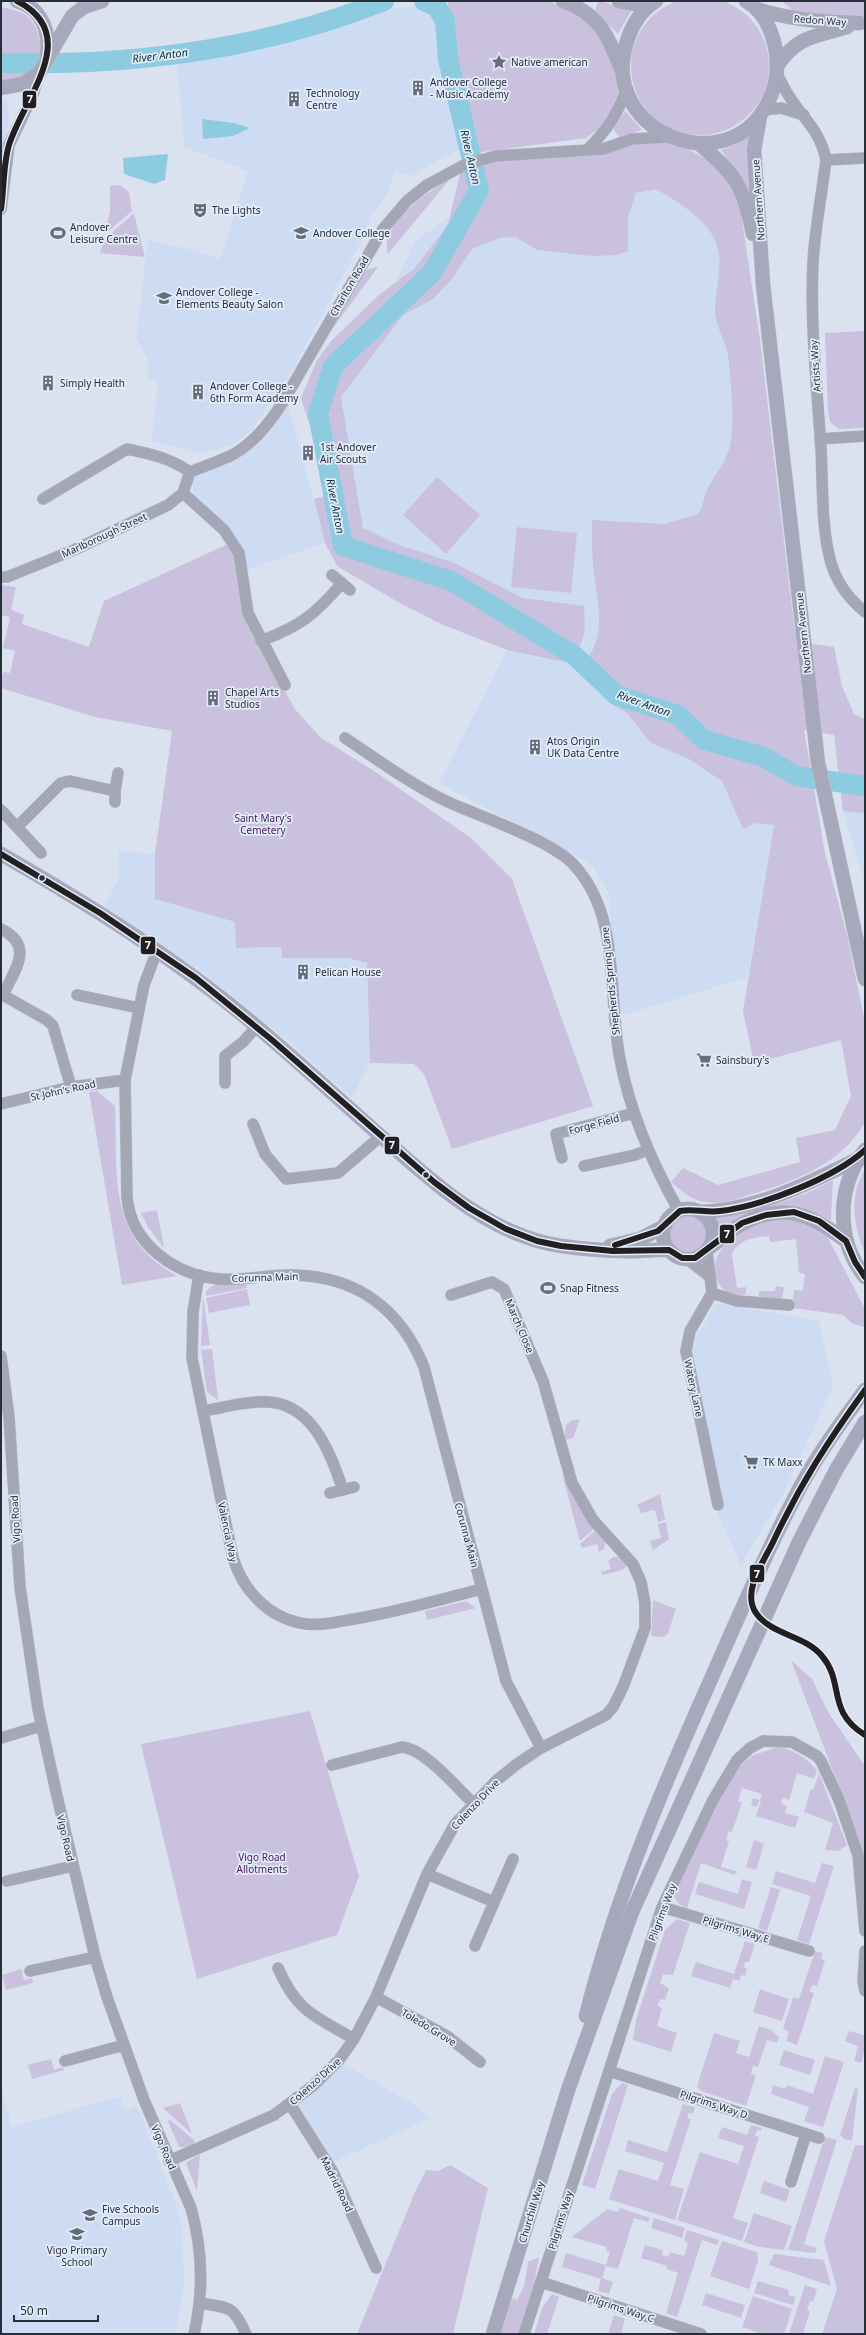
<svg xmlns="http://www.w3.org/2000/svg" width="866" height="2335" viewBox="0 0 866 2335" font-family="'Noto Sans',sans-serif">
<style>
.built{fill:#cedcf3}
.green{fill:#cac1de}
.water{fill:#8dcce0}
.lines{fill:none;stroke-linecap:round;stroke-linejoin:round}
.river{stroke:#8dcce0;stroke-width:20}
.minor-casing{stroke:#b8bfc9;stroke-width:12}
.major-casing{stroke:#b8bfc9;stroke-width:15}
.minor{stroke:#a5a6b6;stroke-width:11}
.major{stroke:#a7a8bb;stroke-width:14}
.bus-1-casing{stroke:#e3ecfb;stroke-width:9}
.bus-1{stroke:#231f20;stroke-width:6}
.bus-dot{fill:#282e37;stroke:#e3ecfb;stroke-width:1.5}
.labels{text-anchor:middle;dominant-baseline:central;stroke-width:3.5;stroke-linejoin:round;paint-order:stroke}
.street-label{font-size:10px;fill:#282e37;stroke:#e3ecfb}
.poi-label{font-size:10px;fill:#282e37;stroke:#e3ecfb;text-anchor:start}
.park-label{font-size:10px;fill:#441a5f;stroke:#e3ecfb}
.water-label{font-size:11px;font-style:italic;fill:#05313a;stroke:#e3ecfb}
.line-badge{stroke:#e3ecfb;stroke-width:1.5}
.badge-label{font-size:11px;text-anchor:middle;font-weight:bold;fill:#fff}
</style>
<rect width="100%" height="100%" fill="#dae2ef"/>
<path class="built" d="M417,6L432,9L464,147L410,176L395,170L387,195L371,216L357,250L292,371L251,431L232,445L206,453L192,452L152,441L158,381L147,380L148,360L136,338L148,240L193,250L220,259L248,171L184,147L177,61L228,56L277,44L379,9Z
M1,99H7L9,119L1,187Z
M613,159L729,227L774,825L748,977L611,1019L610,896L592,865L439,783L507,650L522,605L363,528L341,397L415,241L510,174Z
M288,403L325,543L237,573L236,553L218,523L195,506L191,473L229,463L266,430Z
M843,811L865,813V884Z
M119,851L155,854V899L236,922V948L281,947L282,958H348L367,962L370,1063L352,1098L286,1039L202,972L104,906L118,880Z
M716,1303L819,1321L833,1386L784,1492L741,1565L717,1513L722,1505L690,1363L697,1337Z
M338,2061L410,2102L431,2118L328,2164L290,2104Z
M1,2090L12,2127L121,2096L125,2111L137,2106L175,2201L182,2228L184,2283L176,2334H1Z"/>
<path class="green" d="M631 66a69 69 0 1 1 138 0a69 69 0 1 1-138 0Z
M448,1H547L568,8L592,24L609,53L620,89L609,116L601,127L586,138L474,153L451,57Z
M598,1L632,9L618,34L595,11Z
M782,1H865V16L796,13Z
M1,7C11,9 22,11 29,18C43,32 46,66 25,76C18,80 8,80 1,82Z
M625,111L642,130L619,137L613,129Z
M749,136L754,191L748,192L740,177L721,150L737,144Z
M661,141L682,146L713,163L724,176L739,200L760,340L794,625L798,642L834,647L842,686L854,714L865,719V813L843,811L834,735L804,730L825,853L848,939L865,1023V1122C842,1164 795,1181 752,1194C737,1199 721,1205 705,1202C691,1200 682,1191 671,1182L683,1168L718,1185L800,1162L796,1138L835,1130L851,1096L841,1040L754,1063L743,1011L774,825L755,823L743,829L722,781L689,759L651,743L627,713L608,702L579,668C610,638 597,605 593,567C592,551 592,536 592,520L664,524L698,514C704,505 704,495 709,486C716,473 726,462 730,446C735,423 731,380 728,356C726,342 715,324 715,312C715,289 725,262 715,240C704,216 677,202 656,189L636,193L628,217V251L617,255L593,256L537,250L515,237L500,238L472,249L452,279L432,300L404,314L341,397L363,528L399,545L452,562L523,598L584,606C586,635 585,639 570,663L507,650L441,624L398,602L337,566L325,543L314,499L325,496L314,438L301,398L317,360L331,341L380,294L414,269L448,225L460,173L500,159Z
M447,180H449L388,254C378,226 427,193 447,180Z
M120,185L129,192L132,211L105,234L110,211V186Z
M134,213L145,257L100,253L104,240Z
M378,267L325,339L363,274L368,269Z
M865,331V428L839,429L830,422L828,413L825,333Z
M437,477L480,515L446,554L403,515Z
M517,527L577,533L571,593L511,587Z
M230,543L236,553L238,573L273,667L294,708L321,738L371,769L471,838L512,879L593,1106L452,1149L424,1074L414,1064L370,1063L367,963L348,958H282L281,947L236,948L235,922L155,899V854L172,731L95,717L1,688V677L4,672L10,673L15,651L3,648L10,617L1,615V585L16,587L11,610L24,615L22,624L89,647L104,601Z
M97,1091L115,1106C118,1177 106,1236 177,1276L122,1285L89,1092Z
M865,1169V1253C853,1226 849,1195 865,1169Z
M833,1180L831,1220C809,1212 798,1203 773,1206L719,1231L716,1219C753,1212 800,1199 833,1180Z
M157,1210L164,1248L148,1227L141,1213Z
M668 1235a20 20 0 1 1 40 0a20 20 0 1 1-40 0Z
M773,1219C793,1219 810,1222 827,1236L865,1309V1327L853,1324L843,1315L794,1308L793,1300L794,1290L803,1291L805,1274L799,1273L796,1239L770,1242L769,1236C753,1238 741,1238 732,1254L737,1288L746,1287V1294L735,1296C726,1292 719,1288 716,1278C706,1246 750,1226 773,1219Z
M216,1283H246L247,1288L206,1296V1291Z
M776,1286L784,1287L782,1300L758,1296L760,1291H775Z
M247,1289L250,1305L209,1313L206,1298Z
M203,1296L210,1345L201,1346Z
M212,1349L218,1400L207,1392L201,1350Z
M580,1419L573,1438L564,1440L566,1425L571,1421Z
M567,1476L596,1527L580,1541L563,1477Z
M660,1494L665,1520L658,1522L655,1510L641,1513L637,1505Z
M666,1522L669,1539L653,1550L650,1541L661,1538L658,1524Z
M598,1528L606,1541L604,1549L599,1552L597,1544L582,1548L580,1544Z
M613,1557H621L628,1565L622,1570L602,1575L601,1572L611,1569L608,1561Z
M653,1600L676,1609L668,1633L664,1637L651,1636Z
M466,1601L476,1608L427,1620L425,1611Z
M791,1660L812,1679L828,1712L865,1766V1895L862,1848Z
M310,1711L359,1876L337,1935L197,1979L141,1744Z
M778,1747C795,1750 805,1757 817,1770L814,1779L797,1773L789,1800L784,1798L781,1800L782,1804L787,1806L785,1813L799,1817L795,1828L756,1816L761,1801H759L756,1807L751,1805L753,1798L760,1800L762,1794L742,1788L738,1801L742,1802L732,1832L729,1831L726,1840L729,1841L721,1867L736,1871L735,1875L701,1863L687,1908L679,1904L674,1896L677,1884L730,1780L743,1763L754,1755Z
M819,1773L847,1845L838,1851L825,1850L833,1823L804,1812L810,1791L814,1788Z
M754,1840L764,1844L756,1870L746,1867Z
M822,1863L834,1866L809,1944L797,1940L811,1896L772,1884L776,1871L815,1883Z
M742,1879L752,1882L744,1909L695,1894L699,1882L738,1894Z
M771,1887L780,1890L767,1931L758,1928Z
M677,1919L690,1923L673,1975L663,1974L660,1983L669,1988L665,2000L660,1999L657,2006L662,2008L657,2026L677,2033L671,2052L633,2040L636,2020L665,1930Z
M745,1941L755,1944L749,1962H745L744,1967L747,1969L745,1976L741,1975L740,1981L733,1979L730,1988L691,1976L696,1962L734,1974Z
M815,1951L823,1953L821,1959L825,1961L817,1986L812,1985L810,1992L814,1993L797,2045L786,2041L789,2032L783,2029L793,1997L799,1999Z
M21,1969L24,1980L32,1978L33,1983L6,1990L2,1975Z
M760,1989L789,1999L782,2021L753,2012Z
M759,2026L771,2030L779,2037L777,2043L767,2040L758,2067L753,2066L751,2074L756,2075L746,2106L701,2091L697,2086L714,2033L740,2041L736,2053L749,2057Z
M849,2031L864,2035L865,2050L861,2063L854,2061L858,2046L845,2041Z
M784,2050L815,2060L810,2075L779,2065Z
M825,2056L844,2062L823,2127L804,2121L809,2107L771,2094L773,2085L785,2089L787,2085L813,2094Z
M51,2059L54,2070L63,2067L64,2070L32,2079L28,2065Z
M622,2083L628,2085L595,2189L582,2185L612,2094Z
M855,2088L858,2089L852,2141L844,2139L840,2135Z
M180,2103L192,2134L163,2108Z
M683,2104L695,2107L693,2114L689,2113L687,2118L691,2119L670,2185L684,2189L675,2220L609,2199L619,2169L658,2181L664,2163L625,2151L628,2140L667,2152Z
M170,2120L193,2139L195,2143L187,2147H179L168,2121Z
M751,2125L762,2128L761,2131L757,2130L755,2136L759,2137L733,2218L748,2223L742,2241L677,2220L700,2152L738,2164L744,2146L718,2138L722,2127L747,2135Z
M825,2137L837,2140L804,2244L817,2248L815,2253L788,2250Z
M855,2145L865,2146V2334H822L837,2289L824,2241Z
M200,2154L197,2191L186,2163Z
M450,2165L488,2188L453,2334H357L415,2192L426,2170L438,2171Z
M764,2181L790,2190L786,2202L760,2193Z
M620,2208L650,2218L648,2222L634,2218L618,2269L606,2266L602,2278L613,2282L609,2294L598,2291L601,2279L562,2267L566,2253L606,2265L610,2252L606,2251L607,2247L572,2237L607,2209L618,2212Z
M754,2213L792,2226L784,2250L759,2247L744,2242Z
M654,2218L685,2228L682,2238L651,2228Z
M687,2230L719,2240L717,2245L702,2240L677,2317L666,2313L678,2273L667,2269V2266L641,2258L645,2245L663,2250L662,2255L668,2257L670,2252L684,2256L688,2243L684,2241Z
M722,2241L757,2252L758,2261L749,2289L710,2276Z
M774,2254L824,2260L831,2286L769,2265Z
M539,2257L533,2290L518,2334H498L505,2311L513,2298L517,2300L524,2286L528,2262Z
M758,2281L789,2290L788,2295L795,2297L797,2293L793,2305L754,2293Z
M805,2285L817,2289L813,2302L810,2301L807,2310L810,2311L803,2334H789Z
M706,2293L745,2305L741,2318L702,2305Z
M552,2294L559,2297L547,2334H534L543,2306Z
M753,2296L792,2309L784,2334H763L742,2327Z
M614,2315L625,2319L621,2334H608Z"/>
<path class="water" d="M202,119L234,123L250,128L233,136L203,139Z
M168,154L165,180L154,184L124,174L123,158Z"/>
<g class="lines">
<path class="river" d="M424,1L437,7L445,21L448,59L479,190L432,273L333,366L318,414L343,546L451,581L575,656L616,695L678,715L704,740L764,757L796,776L865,786
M1,63C131,66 264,49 384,1"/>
<g class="minor-casing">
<path id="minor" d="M777,74C781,81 784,89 789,96C804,120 820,130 826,160C822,193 815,228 813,262C810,324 817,387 821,449C823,486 821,527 831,563C837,583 849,599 865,612
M764,110L781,108L804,115
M588,149C606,131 618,114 626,90
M826,160L865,158
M1,209L9,145L33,95L39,73
M820,439L865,436
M190,472C205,466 220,461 234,454C255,442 271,421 283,402L383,229L407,201L427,185L466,164L496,156L603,149L632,139L669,137
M183,493L224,530L239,553L248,613L285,685
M43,499L127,449C151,454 170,458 190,472
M332,575L350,590
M1,577H7L74,550L168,505L183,493L190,472
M261,641C300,626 315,615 342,583
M345,738C378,760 412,785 448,802C481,817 551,840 574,865C622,917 607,995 620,1059C630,1113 652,1163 679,1211
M115,791V802
M1,810L41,853
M18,826L61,783L70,781L115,791L118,773
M1,929C35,946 15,969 3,995
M157,951L144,985L125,1080L127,1197C131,1244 175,1275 219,1279C244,1281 270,1274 295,1275C358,1277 401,1310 424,1367L506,1681L541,1748
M1,994L47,1020L53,1026L71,1087
M77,995L139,1008
M225,1083V1056L243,1042L257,1026
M1,1104L71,1087L125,1080
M253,1124L265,1154L286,1179L338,1173L381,1136
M562,1158L556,1134L634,1113
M584,1166L635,1155L647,1150
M707,1251L712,1293L690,1331L686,1351L718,1505
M687,1259L709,1276
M199,1275L193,1312L192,1358L233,1558C243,1590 267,1616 300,1623C317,1627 337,1622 354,1619C397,1612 439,1600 481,1589
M712,1293L737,1301L789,1305
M1,1356L9,1417L20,1587L38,1709L57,1796L95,1957L107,1997L144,2100L191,2208C203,2251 204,2291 194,2334
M203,1411C221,1408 239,1403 257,1402C310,1397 329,1449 343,1490
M330,1493L354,1487
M1,1738L41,1726
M332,1765L402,1747C425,1749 456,1787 473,1803
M427,1874L494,1902
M7,1881L73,1866
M662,1907L809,1951
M475,1946L513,1859
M865,1951L863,1981L865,1991
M278,1968C297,2012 315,2016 354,2039
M30,1971L95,1957
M376,1997L447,2036L480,2062
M65,2061L124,2045
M609,2071L819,2138
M290,2104L333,2172L376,2268
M169,2161L274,2115L314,2085L339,2060L354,2039L376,1997L427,1874L455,1824L497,1780L517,1764L541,1748L606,1715L613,1707L623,1687L645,1628V1603L641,1582L633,1564L593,1520L572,1483L543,1381L504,1289L492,1282L451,1295
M791,2182L806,2134
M541,2282L701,2334
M200,2303C230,2308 233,2305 246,2334
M524,2334L662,1907L713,1800L737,1760L750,1748L763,1741L792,1742L817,1756L821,1761L839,1800L858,1855L865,1931"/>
</g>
<g class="major-casing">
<path id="major" d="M17,1C42,8 50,32 47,55
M563,1C599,14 608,35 621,69
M619,1L636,4L653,2
M656,1C640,10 630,29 626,45C600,132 727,183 767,104C773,93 777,79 777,66C777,43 768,13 746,1
M756,9C791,20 824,22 860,23
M777,66C798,35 815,37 847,27
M1,88L22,84L39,73L72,16L84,7L102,1
M760,116L754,150L763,284L818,763L865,979
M698,143C737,175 743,186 753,234
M1,854C90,905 178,960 256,1026C300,1063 342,1102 385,1140C427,1177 472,1218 526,1237C554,1248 594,1250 625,1251C639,1252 654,1249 669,1250
M865,1150C836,1188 836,1240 865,1277
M663 1234a25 25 0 1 1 50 0a25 25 0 1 1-50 0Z
M699,1212C755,1211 809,1183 858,1159
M610,1246L640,1239L665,1226
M710,1247C721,1240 730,1230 742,1224C785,1201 812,1215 846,1241
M586,2016C615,1899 662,1789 711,1679C738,1618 764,1556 795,1497C814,1459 840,1424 865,1390
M493,2334L568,2090L632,1912L799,1542L836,1470L865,1422"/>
</g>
<use href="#minor" class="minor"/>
<use href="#major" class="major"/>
<g class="bus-1-casing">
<path id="bus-1" d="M1,209C4,189 3,165 9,145C23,99 84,35 17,1
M1,854L100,913L196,978L272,1040L434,1182L469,1208L506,1229L537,1241L561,1246L613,1251L669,1250L682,1258H695L742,1223L766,1215L794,1212L819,1221L846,1241L855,1262L865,1277
M615,1245L658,1231L680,1211C693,1208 706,1213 720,1211C762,1206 834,1178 865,1150
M865,1390C828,1441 801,1483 774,1540C765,1560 741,1591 756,1613C771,1635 805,1635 822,1656C845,1683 826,1711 865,1735"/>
</g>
<use href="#bus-1" class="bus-1"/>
</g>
<defs>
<g id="sight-bare" transform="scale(1.2)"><path d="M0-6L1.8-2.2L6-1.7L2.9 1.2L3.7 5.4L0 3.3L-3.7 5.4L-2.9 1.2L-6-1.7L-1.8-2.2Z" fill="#666d77" stroke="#e3ecfb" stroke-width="2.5" paint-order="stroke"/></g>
<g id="building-bare" transform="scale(1.2)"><path d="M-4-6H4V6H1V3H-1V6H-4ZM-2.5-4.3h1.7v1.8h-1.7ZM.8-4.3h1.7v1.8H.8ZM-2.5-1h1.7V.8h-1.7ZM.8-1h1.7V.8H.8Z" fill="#666d77" stroke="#e3ecfb" stroke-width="2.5" paint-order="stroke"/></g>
<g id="theatre-bare" transform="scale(1.2)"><path d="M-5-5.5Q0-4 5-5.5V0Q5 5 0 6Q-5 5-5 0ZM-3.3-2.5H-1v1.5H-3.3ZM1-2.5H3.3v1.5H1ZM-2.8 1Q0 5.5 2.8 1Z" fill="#666d77" stroke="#e3ecfb" stroke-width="2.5" paint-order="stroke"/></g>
<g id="stadium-bare" transform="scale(1.2)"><path d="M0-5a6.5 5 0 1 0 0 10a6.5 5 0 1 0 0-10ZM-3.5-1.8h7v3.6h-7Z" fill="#666d77" stroke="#e3ecfb" stroke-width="2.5" paint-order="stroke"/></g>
<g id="university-bare" transform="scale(1.2)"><path d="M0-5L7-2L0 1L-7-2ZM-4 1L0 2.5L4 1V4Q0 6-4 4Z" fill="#666d77" stroke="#e3ecfb" stroke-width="2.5" paint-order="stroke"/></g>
<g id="school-bare" transform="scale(1.2)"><path d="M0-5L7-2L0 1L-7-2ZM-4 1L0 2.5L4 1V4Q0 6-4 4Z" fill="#666d77" stroke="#e3ecfb" stroke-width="2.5" paint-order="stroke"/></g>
<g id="supermarket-bare" transform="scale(1.2)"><path d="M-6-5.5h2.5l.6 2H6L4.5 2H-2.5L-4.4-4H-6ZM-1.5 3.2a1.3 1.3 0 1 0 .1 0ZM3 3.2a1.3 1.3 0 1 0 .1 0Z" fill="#666d77" stroke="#e3ecfb" stroke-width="2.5" paint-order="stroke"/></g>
</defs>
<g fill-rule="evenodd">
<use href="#sight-bare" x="499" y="62"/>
<use href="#building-bare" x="418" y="88"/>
<use href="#building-bare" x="294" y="99"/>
<use href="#theatre-bare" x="200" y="210"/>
<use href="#stadium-bare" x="58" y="233"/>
<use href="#university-bare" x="301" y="233"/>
<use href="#school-bare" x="164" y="298"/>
<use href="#building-bare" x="48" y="383"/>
<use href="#building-bare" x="198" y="392"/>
<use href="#building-bare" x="308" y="453"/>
<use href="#building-bare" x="213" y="698"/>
<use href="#building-bare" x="535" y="747"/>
<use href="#building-bare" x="303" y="972"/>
<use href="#supermarket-bare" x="704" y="1060"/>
<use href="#stadium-bare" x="548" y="1288"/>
<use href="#supermarket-bare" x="751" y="1462"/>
<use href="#school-bare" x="90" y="2215"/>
<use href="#school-bare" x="77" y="2234"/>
</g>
<g class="bus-dot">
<circle cx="42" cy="878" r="3.5"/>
<circle cx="426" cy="1175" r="3.5"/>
</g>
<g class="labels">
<g class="street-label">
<text transform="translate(820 20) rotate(4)">Redon Way</text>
<text transform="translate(758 200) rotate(-94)">Northern Avenue</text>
<text transform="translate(349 286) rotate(-60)">Charlton Road</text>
<text transform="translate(815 366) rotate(-94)">Artists Way</text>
<text transform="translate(104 535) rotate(-25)">Marlborough Street</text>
<text transform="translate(803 633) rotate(-96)">Northern Avenue</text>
<text transform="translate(610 981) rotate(-96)">Shepherds Spring Lane</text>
<text transform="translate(63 1090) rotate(-12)">St John's Road</text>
<text transform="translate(594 1124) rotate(-15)">Forge Field</text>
<text transform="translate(265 1277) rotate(-2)">Corunna Main</text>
<text transform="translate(520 1326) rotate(67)">March Close</text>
<text transform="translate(694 1388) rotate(78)">Watery Lane</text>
<text transform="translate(15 1519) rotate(-93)">Vigo Road</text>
<text transform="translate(228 1532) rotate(78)">Valencia Way</text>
<text transform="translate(467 1535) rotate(75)">Corunna Main</text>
<text transform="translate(475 1804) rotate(-47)">Colenzo Drive</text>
<text transform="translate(66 1838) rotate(77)">Vigo Road</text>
<text transform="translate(662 1912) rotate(-69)">Pilgrims Way</text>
<text transform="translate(736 1929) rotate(17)">Pilgrims Way E</text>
<text transform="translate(429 2027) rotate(31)">Toledo Grove</text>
<text transform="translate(315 2081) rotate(-42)">Colenzo Drive</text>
<text transform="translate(714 2104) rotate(18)">Pilgrims Way D</text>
<text transform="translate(164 2147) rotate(67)">Vigo Road</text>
<text transform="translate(337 2184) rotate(64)">Madrid Road</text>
<text transform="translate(531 2212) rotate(-73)">Churchill Way</text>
<text transform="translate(560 2220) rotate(-73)">Pilgrims Way</text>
<text transform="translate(621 2308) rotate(18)">Pilgrims Way C</text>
</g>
<g class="poi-label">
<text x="511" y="62">Native american</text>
<text x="430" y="82">Andover College<tspan x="430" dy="12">- Music Academy</tspan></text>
<text x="306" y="93">Technology<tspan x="306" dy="12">Centre</tspan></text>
<text x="212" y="210">The Lights</text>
<text x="70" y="227">Andover<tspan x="70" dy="12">Leisure Centre</tspan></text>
<text x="313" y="233">Andover College</text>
<text x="176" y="292">Andover College -<tspan x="176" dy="12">Elements Beauty Salon</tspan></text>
<text x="60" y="383">Simply Health</text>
<text x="210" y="386">Andover College -<tspan x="210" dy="12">6th Form Academy</tspan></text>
<text x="320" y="447">1st Andover<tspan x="320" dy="12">Air Scouts</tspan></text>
<text x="225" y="692">Chapel Arts<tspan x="225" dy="12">Studios</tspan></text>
<text x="547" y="741">Atos Origin<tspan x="547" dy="12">UK Data Centre</tspan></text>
<text x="315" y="972">Pelican House</text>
<text x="716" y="1060">Sainsbury's</text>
<text x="560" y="1288">Snap Fitness</text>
<text x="763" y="1462">TK Maxx</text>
<text x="102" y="2209">Five Schools<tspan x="102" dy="12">Campus</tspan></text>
<text x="77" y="2250" text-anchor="middle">Vigo Primary<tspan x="77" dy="12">School</tspan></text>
</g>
<g class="park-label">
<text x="263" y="818">Saint Mary's<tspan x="263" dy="12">Cemetery</tspan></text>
<text x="262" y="1857">Vigo Road<tspan x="262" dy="12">Allotments</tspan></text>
</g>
<g class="water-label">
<text transform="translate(160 55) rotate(-7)">River Anton</text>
<text transform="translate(471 157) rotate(77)">River Anton</text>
<text transform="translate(336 506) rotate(79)">River Anton</text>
<text transform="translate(644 703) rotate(20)">River Anton</text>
</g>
</g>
<g class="line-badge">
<rect x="22" y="90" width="15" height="19" rx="4" fill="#231f20"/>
<rect x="140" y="936" width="16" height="19" rx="4" fill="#231f20"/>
<rect x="384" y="1136" width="16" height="19" rx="4" fill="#231f20"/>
<rect x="719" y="1224" width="16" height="20" rx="4" fill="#231f20"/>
<rect x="749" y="1564" width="16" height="19" rx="4" fill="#231f20"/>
</g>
<g class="badge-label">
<text x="30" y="103">7</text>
<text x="148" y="949">7</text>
<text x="392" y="1149">7</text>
<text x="727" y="1238">7</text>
<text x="757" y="1578">7</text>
</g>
<rect width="866" height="2335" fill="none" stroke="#282e37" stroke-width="4"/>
<path d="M14 2315v6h84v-6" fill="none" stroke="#282e37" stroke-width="2"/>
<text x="20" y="2315" font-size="12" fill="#282e37" stroke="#e3ecfb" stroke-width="3" paint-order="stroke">50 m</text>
</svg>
